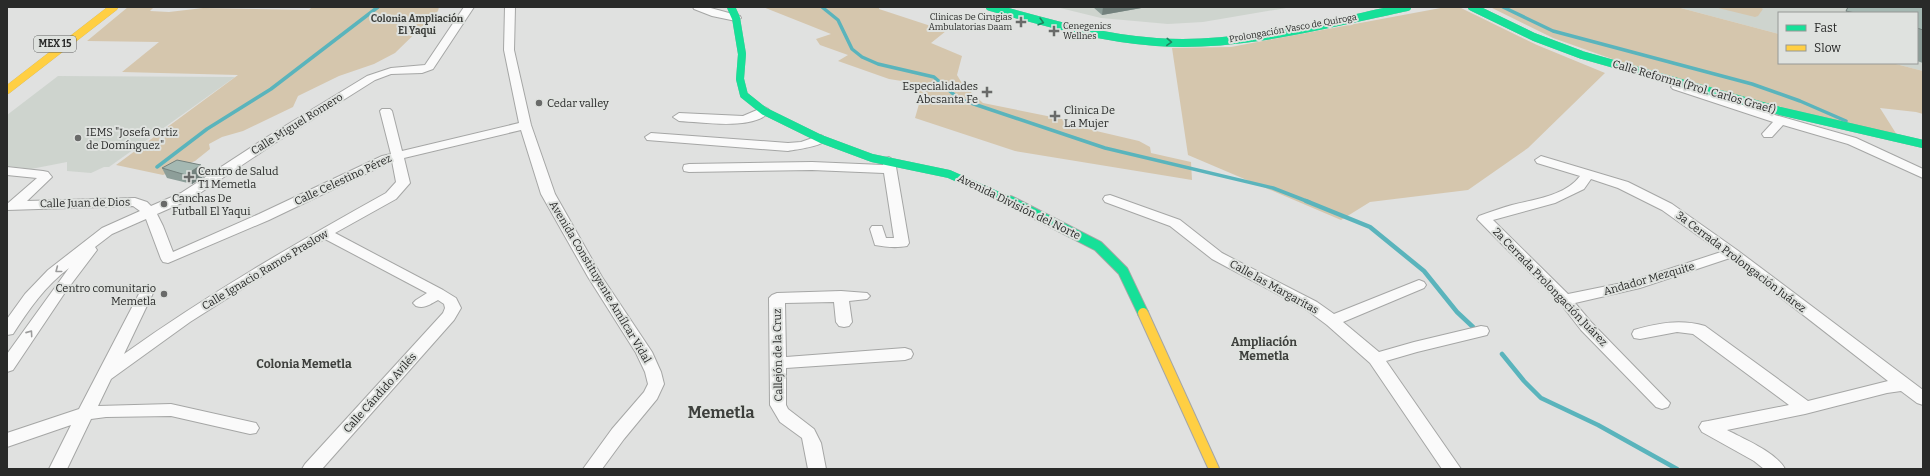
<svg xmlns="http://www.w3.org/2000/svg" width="1930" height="476" viewBox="0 0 1930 476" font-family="Bitter,serif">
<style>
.built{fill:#ced4ce}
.green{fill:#d5c6ad}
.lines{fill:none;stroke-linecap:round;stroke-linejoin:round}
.stream-far1{stroke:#5ab4bc;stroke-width:3.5}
.stream{stroke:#5ab4bc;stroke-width:4.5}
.street-casing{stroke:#a5a6a5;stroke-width:2}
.fast-far1-casing{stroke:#a5a6a5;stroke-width:8}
.fast-casing{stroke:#a5a6a5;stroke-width:12}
.slow-far1-casing{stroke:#a5a6a5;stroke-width:8}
.slow-casing{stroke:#a5a6a5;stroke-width:12}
.street{fill:#fafafa;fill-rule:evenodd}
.fast-far1{stroke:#16e098;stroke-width:8}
.fast{stroke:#16e098;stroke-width:10}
.slow-far1{stroke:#ffcf43;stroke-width:8}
.slow{stroke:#ffcf43;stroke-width:10}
.wall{fill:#8d9e99}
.shaded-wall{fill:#73817d}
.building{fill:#a4b8b2;stroke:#73817d}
.oneway{stroke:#208560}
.oneway2{stroke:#9c9c9c}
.poi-dot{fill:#696a69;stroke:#dfe2df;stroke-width:1.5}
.labels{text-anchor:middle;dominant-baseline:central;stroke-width:4;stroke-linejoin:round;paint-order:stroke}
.far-poi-label{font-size:9px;fill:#292a29;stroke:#dfe2df;text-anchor:end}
.far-street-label{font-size:9px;fill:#292a29;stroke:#dfe2df}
.far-neighbourhood-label{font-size:10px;font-weight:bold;fill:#3e403d;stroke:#dfe2df}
.shield{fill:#dfe2df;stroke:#606160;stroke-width:1}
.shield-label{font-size:10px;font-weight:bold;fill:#292a29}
.poi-label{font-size:11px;fill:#292a29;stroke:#dfe2df;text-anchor:start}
.street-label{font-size:11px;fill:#292a29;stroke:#dfe2df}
.neighbourhood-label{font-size:12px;font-weight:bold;fill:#3e403d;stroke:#dfe2df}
.near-quarter-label{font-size:16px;font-weight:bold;fill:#3e403d;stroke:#dfe2df}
</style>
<rect width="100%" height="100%" fill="#e0e1e0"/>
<path class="built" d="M1056,7H1292L1203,22L1168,24L1101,18Z
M1677,7H1923V71L1892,63H1917V13H1779V34Z
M58,76L235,77L109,167H104L91,173L67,171V162L31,169L7,166V115Z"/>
<path class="green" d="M128,7H154L150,11L169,12L203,8L309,10L312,7H439L438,11L395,53L374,64L339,76L298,96L293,107L243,131L222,137L209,144L210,149L195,161L163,175L116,165L238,75L122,72L159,42L87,41Z
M763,7H879V9L946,31L931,43L962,56L957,75L963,85L983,103L1062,119L1075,126L1139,141L1150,147L1151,153L1191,162L1192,180L1015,151L915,118L921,97L908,82L889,79L838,61L848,55L820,45L816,39L831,34Z
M1446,7H1459L1537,45L1605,73L1528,148L1468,190L1370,202L1341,220L1188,155L1172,48L1231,47Z
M1490,7H1677L1779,34V63H1892L1923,71V114L1916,112L1880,108L1897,135L1764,103L1646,71L1553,38Z
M1714,7H1760L1763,9L1758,16L1755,17Z"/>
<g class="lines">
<path class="stream-far1" d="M822,7L838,20L852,49L862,57L878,64L934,77L959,99L1105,148L1273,188L1309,202
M1503,7L1553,31L1752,84L1800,101L1846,121
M157,167L207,129L271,89L378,7"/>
<path class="stream" d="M1306,201L1370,227L1424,271L1457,312L1473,327
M1502,354L1524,381L1541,398L1598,425L1677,469"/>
<g class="street-casing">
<path id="street" d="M464,7H474L433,69L422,73L391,74L375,80L275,143L191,199L157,214L163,226L173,252L259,214L382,156L391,154L380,111L382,109H390L392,111L402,151L519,123L504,50L505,7H515L514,50L531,125L555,194L602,277L652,352L661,372L664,384L657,399L624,439L602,469H583L612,429L644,392L648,384L645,372L636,353L588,277L541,194L521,130L404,158L410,183L396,199L335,233L443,290L456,298L461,308L454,320L322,469H302L305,464L443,313L445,308L444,304L438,300C430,304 425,309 416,306L413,303L416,300L427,293L325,239L289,259L190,322L111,379L98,406L171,404L256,423L259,428L256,433L250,434L171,416L106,417L91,419L67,469H49L71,425L7,447V433L79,409L142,288L147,286L152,288L154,291L124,354C208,294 296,243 386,193L396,182L392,161L390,162L269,220L168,263L163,262L161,259L146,219L112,234L95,247L97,250L66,291L13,370L7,372V354L69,268C45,286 29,309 13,334L7,335V319L25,294L48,270L102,228L140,211L133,206L7,210V204L37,178L7,175V167L43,171L48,172L52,177L27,201L135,198L147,202L151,206L181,193L267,137L367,76L391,68L425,65Z
M693,7H707L740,16L741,18L736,21L712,16L694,9Z
M1677,84L1768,113L1856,138L1923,169V178L1848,144L1783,125L1772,137H1764L1762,134L1773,122L1673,89L1671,87L1673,85Z
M764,107L768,109L770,111C756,131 701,122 679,121L673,117L679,113L743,116Z
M651,133L788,143L801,142L821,135L827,139C821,147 798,149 788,151L647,140L645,137Z
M1541,156L1628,182L1672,204L1737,250L1923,390V405L1917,403L1901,391L1887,393L1805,414L1727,430C1744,439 1776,452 1785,469H1764L1754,461L1702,432L1699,427L1702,422L1708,421L1789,405L1693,334L1677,332L1640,339L1634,338L1632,334L1634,330C1659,323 1680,319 1705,326L1808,401L1888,381L1730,258L1640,288L1575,303L1591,322L1670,403L1668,407L1662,409L1656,407L1581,330L1560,303L1477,219L1479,216C1490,212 1501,208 1512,205C1535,199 1565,196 1580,176L1537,163L1535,160ZM1591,179L1618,188L1662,210L1721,252L1632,281L1568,294L1493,220L1555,203L1584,189Z
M889,157L895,161L909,243L907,246C897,248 885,247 875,245L870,229L872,226H882L886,238H894L884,173L812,170L689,172L684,171L683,168L684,165L689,164L812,162L883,165L885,158Z
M1110,195L1180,220L1222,253L1317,302L1334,314L1419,280L1424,282L1426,285L1424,288L1343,322L1379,352L1414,342L1481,326L1487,327L1489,331L1487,335L1417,352L1386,361L1461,469H1442L1370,363L1327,325L1307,310L1212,259L1170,226L1105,202L1103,199L1105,196Z
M841,291L867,293L870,296L867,299L849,301L852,322L849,326L844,327L839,326L836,322L834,302L785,303L786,357L905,348L911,350L913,354L911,358L905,360L786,368V405L788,409L814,429L821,443L826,469H808L802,438L780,422L770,405L769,298L772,295L777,293Z"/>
</g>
<g class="fast-far1-casing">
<path id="fast-far1" d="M731,7L736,18L742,54L740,79L744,95L764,111L821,139L872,158L949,174L1012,202
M990,7C1044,22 1099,38 1156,42C1241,48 1325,24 1407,7
M1472,7L1534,37L1582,55L1780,111L1923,144"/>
</g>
<g class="fast-casing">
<path id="fast" d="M1010,201L1098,246L1123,271L1143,313"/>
</g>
<g class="slow-far1-casing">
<path id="slow-far1" d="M7,90L114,7"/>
</g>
<g class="slow-casing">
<path id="slow" d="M1143,313L1214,469"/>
</g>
<use href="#street" class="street"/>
<use href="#fast-far1" class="fast-far1"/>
<use href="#fast" class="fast"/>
<use href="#slow-far1" class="slow-far1"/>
<use href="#slow" class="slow"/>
</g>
<path class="wall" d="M1093,7H1147L1102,15Z
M1848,7H1923V63L1917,61V13H1845Z
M201,165L206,175L192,184L167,178L162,168Z"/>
<path class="shaded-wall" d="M1103,7H1147L1102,15Z
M201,165L206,175L192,184L186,175Z"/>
<path class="building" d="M1848,7H1923V30L1917,28V13H1855L1846,11Z
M177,160L201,165L186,175L162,168Z"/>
<defs><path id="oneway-chevron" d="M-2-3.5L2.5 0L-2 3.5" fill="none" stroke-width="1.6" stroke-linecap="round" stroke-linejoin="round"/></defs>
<g class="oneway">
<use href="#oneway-chevron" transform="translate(1041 22) rotate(16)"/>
<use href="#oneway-chevron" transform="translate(1169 42) rotate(3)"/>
</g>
<g class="oneway2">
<use href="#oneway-chevron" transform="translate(58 270) rotate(142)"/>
<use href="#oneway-chevron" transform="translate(30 333) rotate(-55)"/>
</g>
<g class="poi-dot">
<path d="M1019 16h4v4h4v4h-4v4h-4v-4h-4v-4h4z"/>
<path d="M1052 25h4v4h4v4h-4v4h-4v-4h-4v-4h4z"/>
<path d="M985 86h4v4h4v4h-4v4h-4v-4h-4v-4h4z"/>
<circle cx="539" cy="103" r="4"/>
<path d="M1053 110h4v4h4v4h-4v4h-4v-4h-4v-4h4z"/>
<circle cx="78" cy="138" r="4"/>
<path d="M187 171h4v4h4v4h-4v4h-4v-4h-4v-4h4z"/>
<circle cx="164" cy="204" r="4"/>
<circle cx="164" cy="294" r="4"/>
</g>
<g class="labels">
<g class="far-poi-label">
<text x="1012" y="17">Clinicas De Cirugias<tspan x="1012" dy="10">Ambulatorias Daam</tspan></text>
<text x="1063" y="26" text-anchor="start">Cenegenics<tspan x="1063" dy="10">Wellnes</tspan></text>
</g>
<g class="far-street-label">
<text transform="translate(1293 28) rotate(-10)">Prolongación Vasco de Quiroga</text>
</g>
<g class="far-neighbourhood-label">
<text x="417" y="19">Colonia Ampliación<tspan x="417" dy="12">El Yaqui</tspan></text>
</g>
<rect class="shield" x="34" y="36" width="42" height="16" rx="3"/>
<g class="shield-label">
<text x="55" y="44">MEX 15</text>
</g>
<g class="poi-label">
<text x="978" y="86" text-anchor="end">Especialidades<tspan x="978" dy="13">Abcsanta Fe</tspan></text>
<text x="547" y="103">Cedar valley</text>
<text x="1064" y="110">Clinica De<tspan x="1064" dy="13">La Mujer</tspan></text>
<text x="86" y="132">IEMS "Josefa Ortiz<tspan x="86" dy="13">de Domínguez"</tspan></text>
<text x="198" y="171">Centro de Salud<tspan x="198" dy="13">T1 Memetla</tspan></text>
<text x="172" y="198">Canchas De<tspan x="172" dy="13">Futball El Yaqui</tspan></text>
<text x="156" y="288" text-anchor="end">Centro comunitario<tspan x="156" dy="13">Memetla</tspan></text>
</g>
<g class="street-label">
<text transform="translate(1694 87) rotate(16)">Calle Reforma (Prol. Carlos Graef)</text>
<text transform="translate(297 124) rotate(-32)">Calle Miguel Romero</text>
<text transform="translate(343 180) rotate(-25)">Calle Celestino Pérez</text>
<text transform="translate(85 203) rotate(-1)">Calle Juan de Dios</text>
<text transform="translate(1019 207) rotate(26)">Avenida División del Norte</text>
<text transform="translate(1741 262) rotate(37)">3a Cerrada Prolongación Juárez</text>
<text transform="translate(265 270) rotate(-31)">Calle Ignacio Ramos Praslow</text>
<text transform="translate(1649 279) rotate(-16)">Andador Mezquite</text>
<text transform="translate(600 282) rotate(59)">Avenida Constituyente Amílcar Vidal</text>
<text transform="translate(1274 287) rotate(29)">Calle las Margaritas</text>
<text transform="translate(1550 287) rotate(46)">2a Cerrada Prolongación Juárez</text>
<text transform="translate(778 355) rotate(-91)">Callejón de la Cruz</text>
<text transform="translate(380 393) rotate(-48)">Calle Cándido Avilés</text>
</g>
<g class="neighbourhood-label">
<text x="1264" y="342">Ampliación<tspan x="1264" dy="14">Memetla</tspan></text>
<text x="304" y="364">Colonia Memetla</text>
</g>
<g class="near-quarter-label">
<text x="721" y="412">Memetla</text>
</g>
</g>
<rect width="1930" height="476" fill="none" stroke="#292a29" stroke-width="16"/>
<rect x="1778" y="12" width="140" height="52" fill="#dfe2df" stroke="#969896"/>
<rect x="1786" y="25" width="20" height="6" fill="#16e098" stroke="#969896"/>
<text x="1814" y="32" font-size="12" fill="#292a29">Fast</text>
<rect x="1786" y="45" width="20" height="6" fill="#ffcf43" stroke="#969896"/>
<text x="1814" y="52" font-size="12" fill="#292a29">Slow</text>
</svg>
